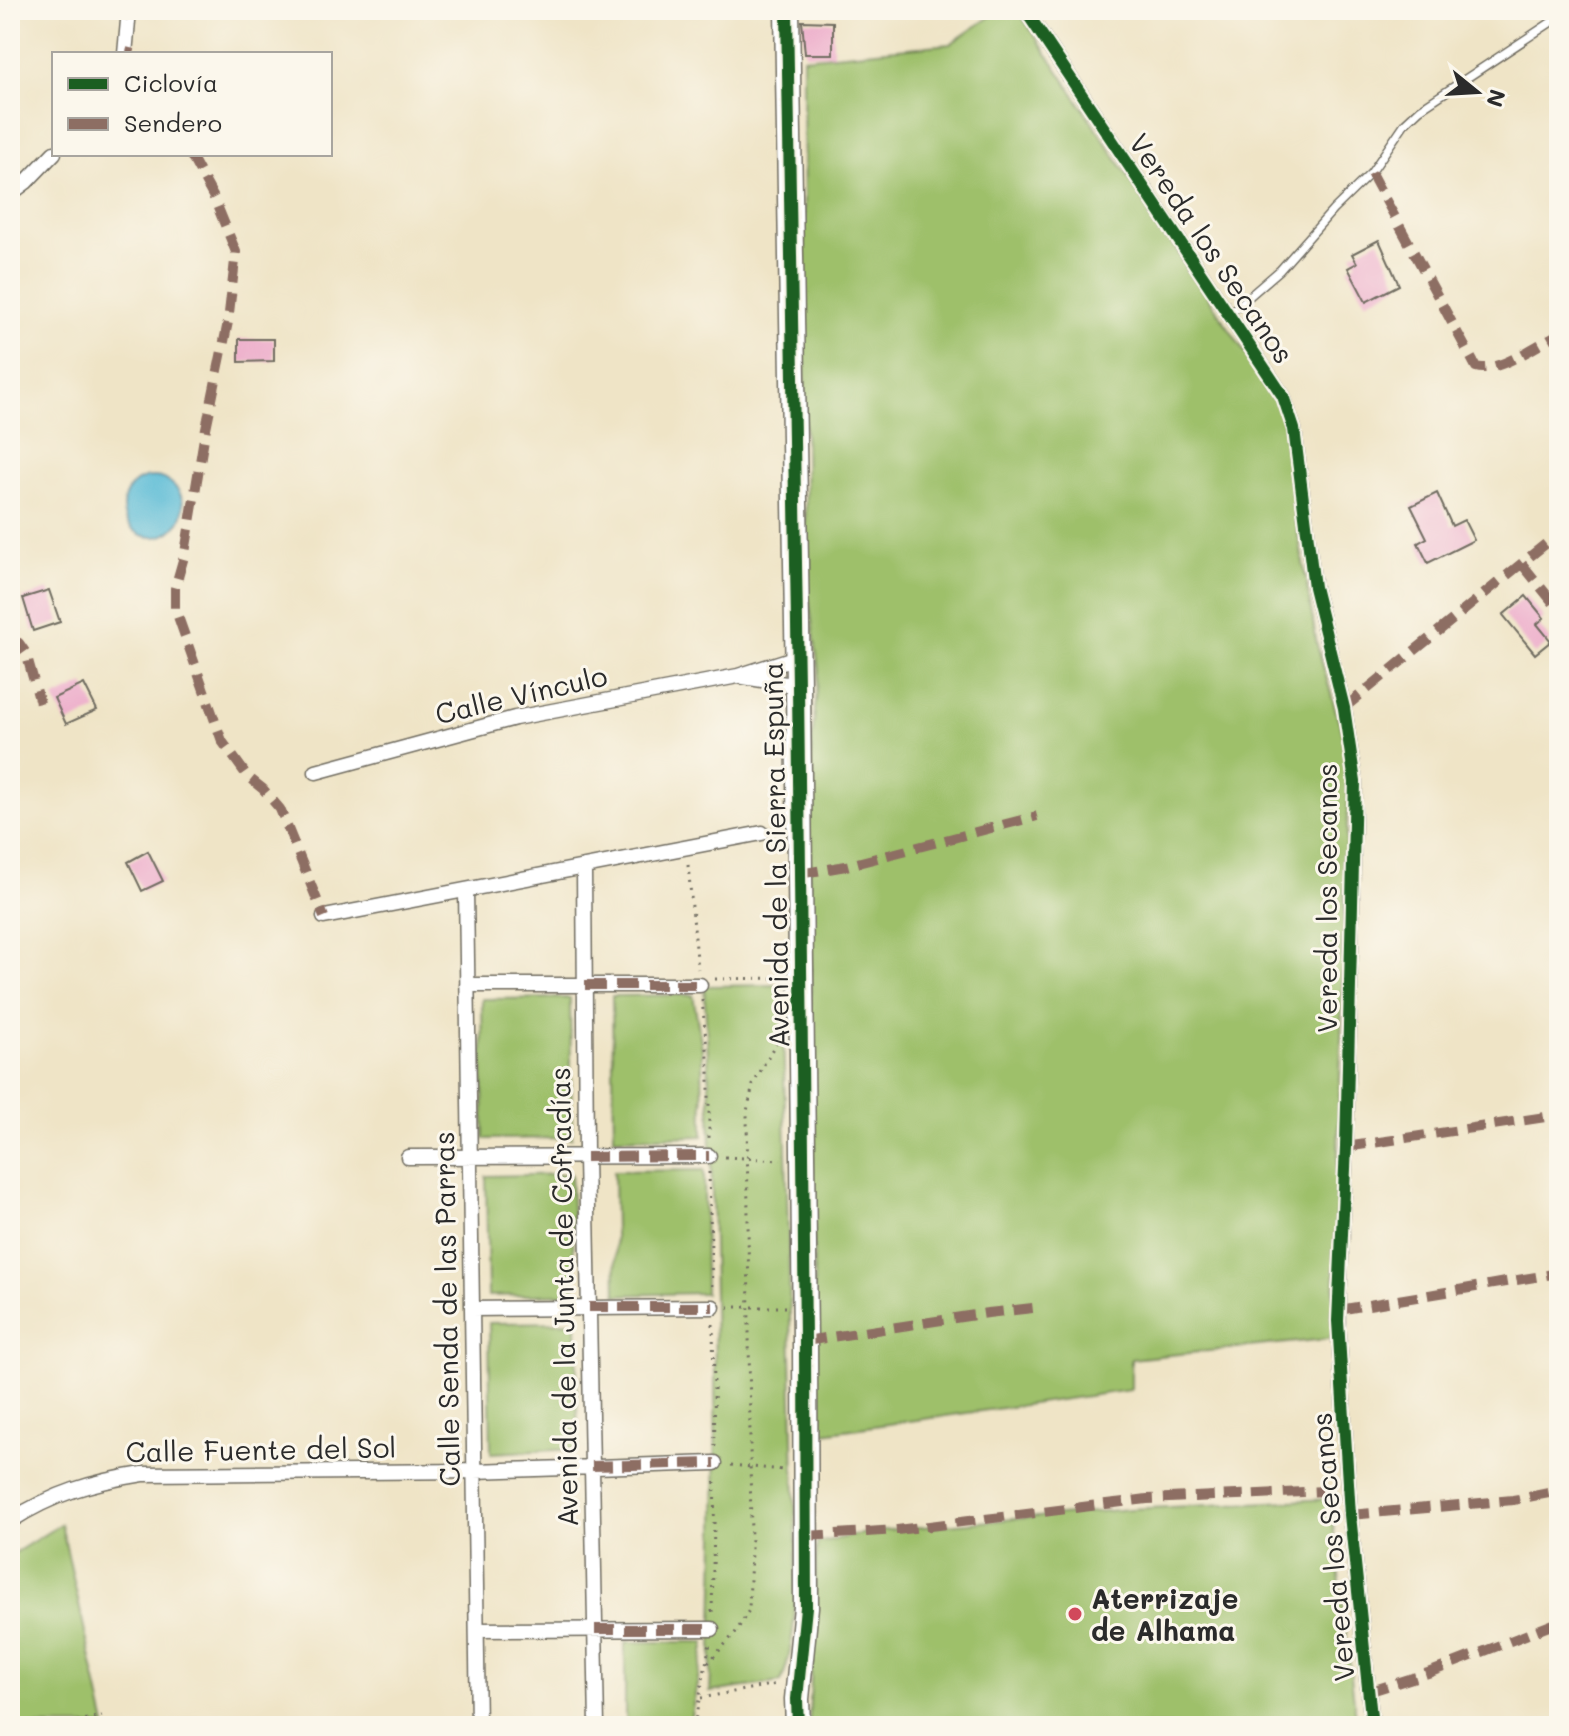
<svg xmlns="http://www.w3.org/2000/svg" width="1569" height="1736" viewBox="0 0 1569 1736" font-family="Mali,sans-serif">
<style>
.green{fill:#9ec06a;stroke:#64764a;stroke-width:2}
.water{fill:#57bad5;stroke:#417280;stroke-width:2}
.building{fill:#edaecb}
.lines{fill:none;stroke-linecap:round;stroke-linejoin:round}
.lane-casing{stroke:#706c61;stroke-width:10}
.street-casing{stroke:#706c61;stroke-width:17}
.primary-casing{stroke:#706c61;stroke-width:27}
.path{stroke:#706c61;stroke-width:3;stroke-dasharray:2 6;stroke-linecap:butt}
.lane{stroke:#fff;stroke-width:7}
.street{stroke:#fff;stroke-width:14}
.primary{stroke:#fff;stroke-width:24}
.quiet{stroke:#8d6e63;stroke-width:10;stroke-dasharray:20 10;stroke-linecap:butt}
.cycleway-casing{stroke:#fbf7ec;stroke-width:17}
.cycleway{stroke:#1b5e20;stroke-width:12}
.poi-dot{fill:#d1495b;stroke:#fbf7ec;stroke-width:3}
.labels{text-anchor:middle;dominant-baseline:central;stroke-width:6;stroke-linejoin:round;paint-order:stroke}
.street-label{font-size:28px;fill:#2b2b2b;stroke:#fbf7ec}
.poi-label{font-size:28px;font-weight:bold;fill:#2b2b2b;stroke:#fbf7ec;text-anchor:start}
</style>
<rect width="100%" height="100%" fill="#fbf7ec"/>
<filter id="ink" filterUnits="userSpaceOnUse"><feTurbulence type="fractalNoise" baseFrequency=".0125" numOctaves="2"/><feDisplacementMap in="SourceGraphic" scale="16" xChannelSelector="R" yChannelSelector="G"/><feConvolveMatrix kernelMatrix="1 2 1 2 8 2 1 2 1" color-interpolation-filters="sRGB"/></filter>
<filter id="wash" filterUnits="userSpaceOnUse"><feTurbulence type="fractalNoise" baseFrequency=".006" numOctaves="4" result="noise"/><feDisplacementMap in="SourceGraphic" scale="32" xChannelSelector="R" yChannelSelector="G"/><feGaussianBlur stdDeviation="1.8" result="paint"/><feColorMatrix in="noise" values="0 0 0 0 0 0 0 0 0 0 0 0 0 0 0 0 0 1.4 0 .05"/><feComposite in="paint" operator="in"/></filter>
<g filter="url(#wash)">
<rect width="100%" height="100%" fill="#efe4c6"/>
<path class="green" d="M1000,10H1018L1277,401L1288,434L1297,527L1317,645L1342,732L1348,789L1333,1336L1327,1339L1131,1359V1390L816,1434L808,783L819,670L806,577L803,58L950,44Z
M782,985C786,1137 789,1289 793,1440C794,1504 805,1624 781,1682L710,1692C717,1560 716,1428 714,1296C712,1193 711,1090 704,986Z
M693,995L702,1048L703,1136L614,1138L612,996Z
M570,998L572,1138L484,1139L482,999Z
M704,1170L705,1293L616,1295L614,1171Z
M571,1174L575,1294L488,1296L486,1176Z
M576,1322L578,1449L491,1453L489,1323Z
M1330,1499L1357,1726H809L817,1543L876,1531L1130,1509Z
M61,1524L106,1726H10V1556Z
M625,1642H705L689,1726H625Z"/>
<path class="water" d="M123 507a30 30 0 1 1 60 0a30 30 0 1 1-60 0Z"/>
<g id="blocks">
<path class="building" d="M802,21L833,22V54H805Z
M1379,240L1399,285L1366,302L1348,268L1357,263L1352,254Z
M239,339H274V361L239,362Z
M1437,493L1452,526L1464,520L1474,540L1428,563L1418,543L1427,538L1411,506Z
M49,590L60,622L33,631L23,598Z
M1526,596L1544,618L1537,624L1551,641L1535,654L1503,615Z
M84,684L97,710L66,724L54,698Z
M148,851L163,881L142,891L128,862Z"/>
</g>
</g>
<g filter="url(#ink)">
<use href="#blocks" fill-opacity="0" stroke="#706c61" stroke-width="2"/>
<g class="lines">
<g class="lane-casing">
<path id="lane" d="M1229,314L1280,270L1333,210L1371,173L1405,123L1420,109L1559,17"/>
</g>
<g class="street-casing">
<path id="street" d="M1025,10L1283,396L1294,429L1314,587L1344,708L1355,782L1346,1147L1338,1321L1350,1515L1372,1726
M125,54L129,10
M10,194L26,182L54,153
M797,657L738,676L798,686
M316,772L515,718L738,676
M584,867L586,1157L597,1726
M466,890L478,1726
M324,917L762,833
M467,985H700
M408,1157L709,1156
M472,1309L713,1307
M10,1521C54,1493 92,1482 143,1474L475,1471L715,1463
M477,1630L712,1629"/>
</g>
<g class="primary-casing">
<path id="primary" d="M787,10L798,686L805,1341L806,1607L797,1699L798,1726"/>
</g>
<path class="path" d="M688,865L698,969
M715,979L780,978
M702,1000L709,1068V1140
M725,1157L781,1160
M709,1172L712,1292
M728,1307H785
M713,1324L715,1448
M731,1465L783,1470
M712,1612L715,1480
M708,1663L736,1632L749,1610L751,1550L747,1111L753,1085L781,1033
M701,1698L776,1684
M13,1726L22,1721L33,1726
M54,1726L102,1716
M694,1726L710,1643"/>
<use href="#lane" class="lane"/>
<use href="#street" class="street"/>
<use href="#primary" class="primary"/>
<path class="quiet" d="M114,10L129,16
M126,52L134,54
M190,154L214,198L236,252L228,322L204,438L185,553L175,588V608L222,741L248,777L263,789L280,809L324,917
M1371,173L1476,367C1497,374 1538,344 1559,334
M1522,564L1559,610
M10,641L19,643L26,653L40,703
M1344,708L1559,533
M799,874L846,866L1037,816
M585,985H700
M1346,1147L1559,1115
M586,1157L709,1156
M589,1307H713
M1339,1310L1559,1273
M805,1341L988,1313L1042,1307
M592,1466L715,1463
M1350,1515L1513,1500L1559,1491
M806,1536L897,1530L1147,1499L1348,1490
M595,1629H712
M1368,1692L1428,1673L1559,1622"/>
<g class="cycleway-casing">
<path id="cycleway" d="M787,10L798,686L805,1341L806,1607L797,1699L798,1726
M1025,10L1283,396L1294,429L1314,587L1344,708L1355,782L1346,1147L1338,1321L1350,1515L1372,1726"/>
</g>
<use href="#cycleway" class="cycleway"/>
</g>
</g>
<circle class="poi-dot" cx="1075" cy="1614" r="8"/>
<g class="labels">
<g class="street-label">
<text transform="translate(1212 248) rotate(56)">Vereda los Secanos</text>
<text transform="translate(521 694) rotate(-13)">Calle Vínculo</text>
<text transform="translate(775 855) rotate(-91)">Avenida de la Sierra Espuña</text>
<text transform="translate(1326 898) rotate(-90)">Vereda los Secanos</text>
<text transform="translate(563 1297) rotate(-91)">Avenida de la Junta de Cofradías</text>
<text transform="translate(446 1309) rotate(-91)">Calle Senda de las Parras</text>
<text transform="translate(261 1449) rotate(-1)">Calle Fuente del Sol</text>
<text transform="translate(1332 1547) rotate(-95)">Vereda los Secanos</text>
</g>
<g class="poi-label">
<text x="1091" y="1598">Aterrizaje<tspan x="1091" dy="32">de Alhama</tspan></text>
</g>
</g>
<rect width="1569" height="1736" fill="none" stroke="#fbf7ec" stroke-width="40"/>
<rect x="52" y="52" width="280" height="104" fill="#fbf7ec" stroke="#a8a59f" stroke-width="2"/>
<rect x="68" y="78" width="40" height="12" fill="#1b5e20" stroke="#a8a59f" stroke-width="2"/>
<text x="124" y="92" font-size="24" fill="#2b2b2b">Ciclovía</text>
<rect x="68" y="118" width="40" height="12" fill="#8d6e63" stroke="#a8a59f" stroke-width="2"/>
<text x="124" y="132" font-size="24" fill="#2b2b2b">Sendero</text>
<g transform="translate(1477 92) rotate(108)" stroke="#fbf7ec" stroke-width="6" paint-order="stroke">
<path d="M0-6L14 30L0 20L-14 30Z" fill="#2b2b2b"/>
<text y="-12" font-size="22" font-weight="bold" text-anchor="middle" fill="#2b2b2b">N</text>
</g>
</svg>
